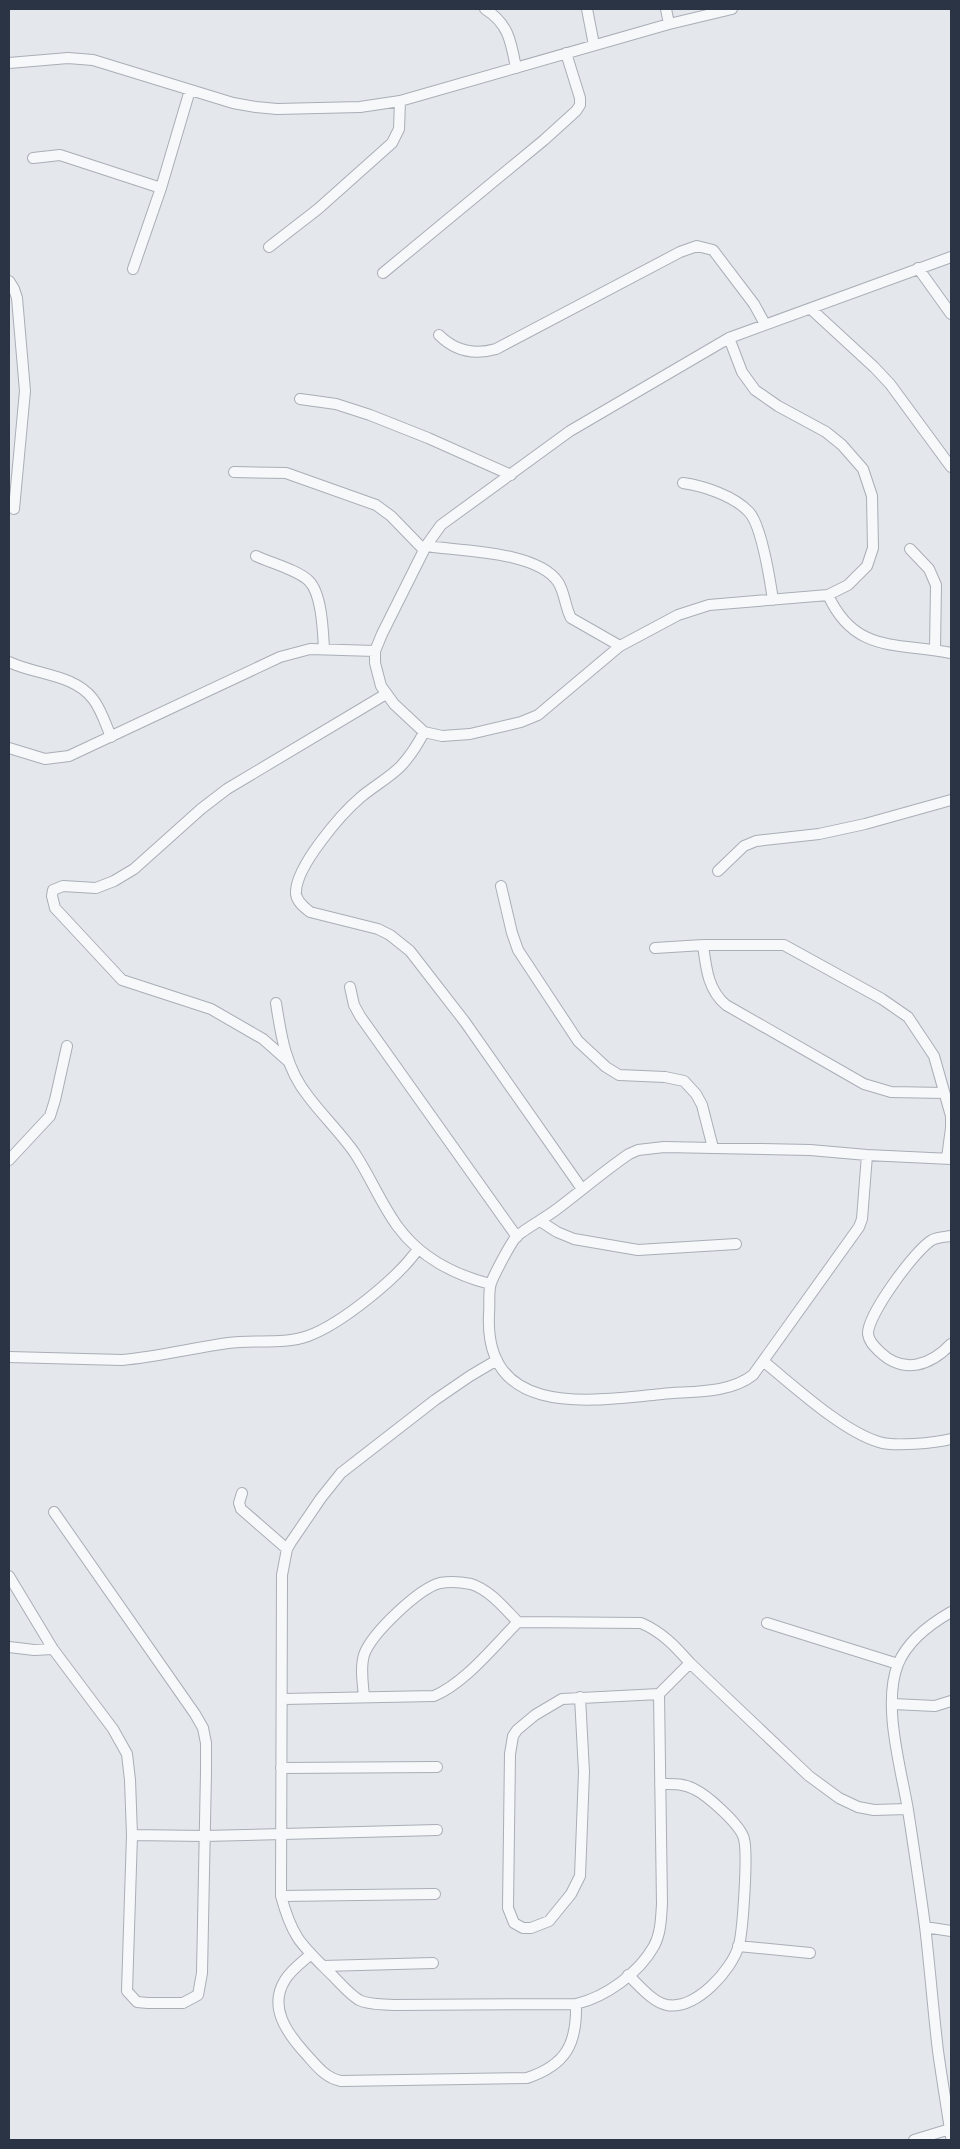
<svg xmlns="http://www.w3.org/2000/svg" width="960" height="2149" viewBox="0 0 960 2149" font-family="Arial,sans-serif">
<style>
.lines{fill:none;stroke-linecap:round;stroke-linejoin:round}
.minor-casing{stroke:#a9aeb7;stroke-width:12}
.minor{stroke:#f7f8fa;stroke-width:10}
</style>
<rect width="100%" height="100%" fill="#e4e7ec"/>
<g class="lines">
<g class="minor-casing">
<path id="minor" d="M485,9C509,24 511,42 516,68
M587,9L594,45
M666,9L669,24
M9,63L68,58L93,60L233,103L256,107L277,109L360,107L400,101L669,24L732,9
M33,158L60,155L161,188
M269,247L318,209L392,143L399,129L400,101
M918,268L951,314
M133,269L161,188L190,90
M383,273L544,140L576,111L580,105V98L566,53
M9,281L14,289L17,298L25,391L14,509
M811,309L874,367L890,384L951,467
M439,335C455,351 475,355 496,349L680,252L697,246L713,250L754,304L765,324
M729,338L742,372L755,390L778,406L826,432L842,445L863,469L872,496L873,548L867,566L848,585L828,595L709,605L678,615L620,646L538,715L521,722L470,734L442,736L424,732L394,704L381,686L375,663V651L382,634L426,546L441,525L570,431L729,338L951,257
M300,399L336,404L370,415L428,438L511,475
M234,472L286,473L376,505L391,516L424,550
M683,483C704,486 734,496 749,512C762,526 770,580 773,600
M426,546C460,551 537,551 558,582C565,593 565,607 571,618L620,646
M910,549L929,569L936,585L935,649
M256,556C271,563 298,570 309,581C322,594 323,632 324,649
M828,595C855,654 897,642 951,653
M9,662C36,675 74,674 93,699C101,709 106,725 111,737
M424,732C418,744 410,756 401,766C389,778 374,786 361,797C342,813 294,868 296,894C297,902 304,907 310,912L378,929L390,935L410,951L465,1022L582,1189
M9,748L45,759L69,756L280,657L310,649L375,651
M718,871L744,846L756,841L819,834L865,824L951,800
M501,886L512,933L518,950L578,1041L606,1067L619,1075L665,1077L684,1081L696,1094L702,1105L713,1148
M703,945C706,968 708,990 726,1005L864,1084L891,1092L944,1093
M655,948L703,945H784L882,999L908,1017L934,1056L951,1116V1126
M350,987L354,1005L360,1016L517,1237
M276,1003C281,1036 286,1069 308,1096C322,1115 340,1132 354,1152C370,1176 381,1204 398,1227C420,1257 455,1275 490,1284
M289,1062L263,1039L211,1009L122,980L55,908L52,896L53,890L63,886L96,888L114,881L134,869L201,809L227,789L386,694
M867,1155L862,1219L859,1227L753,1375C729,1394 691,1391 662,1394C592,1401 484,1419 489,1314C490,1305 488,1292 491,1283C494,1275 510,1244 516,1237C523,1230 547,1217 557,1209C581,1191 604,1171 629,1154L638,1150L664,1147L810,1150L867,1155L951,1159
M947,1158L951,1128
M9,1160L50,1116L55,1100L67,1046
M540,1221L557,1232L574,1239L638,1250L736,1244
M951,1236C945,1237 938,1237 932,1240C916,1249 867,1315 868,1334C869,1342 875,1347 880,1352C904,1375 931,1365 951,1344
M9,1357L122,1360C158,1357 192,1348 228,1343C254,1339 283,1345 308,1336C341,1324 398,1278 418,1249
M497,1360L470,1376L435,1400L341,1473L321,1498L291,1542L287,1549L282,1575L281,1896C293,1940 302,1945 333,1976C341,1984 349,1994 359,2000C369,2005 382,2004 393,2005L576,2004C606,1997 639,1973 654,1946C661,1933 661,1918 662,1904L659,1694L690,1663
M763,1361C794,1386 842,1431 879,1442C894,1447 935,1443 951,1439
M242,1493L239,1503L241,1509L287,1549
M9,1576L53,1649L113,1729L127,1754L130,1780L132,1835L127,1991L137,2002L148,2003H183L198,1995L202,1973L206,1772V1743L203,1728L195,1714L54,1512
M951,1612C930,1624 908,1640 898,1664C882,1705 901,1768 908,1810C914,1849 920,1888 925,1926C930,1968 933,2009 938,2051C942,2080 947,2108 951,2137
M767,1623L898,1664
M9,1647L34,1650L53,1649
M364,1697C363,1684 360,1668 364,1655C371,1634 418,1589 440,1583C450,1581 461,1582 471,1584C490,1590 504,1608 518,1622
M580,1697L584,1772L580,1876L571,1894L549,1921L531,1928H523L514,1923L508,1908L510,1754L513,1736L517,1730L535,1715L562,1699L659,1694
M283,1699L434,1696C465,1683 494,1646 518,1622L641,1623C662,1632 675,1646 690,1663L809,1776L839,1798L858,1807L874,1810L907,1809
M893,1704L935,1706L951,1701
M281,1768L437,1767
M132,1835L204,1836L437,1830
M281,1896L435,1894
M925,1927L951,1931
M738,1946L810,1953
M310,1955C301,1963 291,1970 285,1980C268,2007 287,2033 305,2053C316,2065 325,2078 341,2081L527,2078C566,2065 577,2044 576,2004
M323,1966L433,1963
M628,1975C639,1985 652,2002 667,2005C696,2010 732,1970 739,1945C743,1929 748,1854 744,1839C741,1825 707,1795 694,1789C683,1783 672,1784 660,1784
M914,2140L950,2129"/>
</g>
<use href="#minor" class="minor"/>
</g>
<rect width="960" height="2149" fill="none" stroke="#2b3445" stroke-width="20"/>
</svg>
